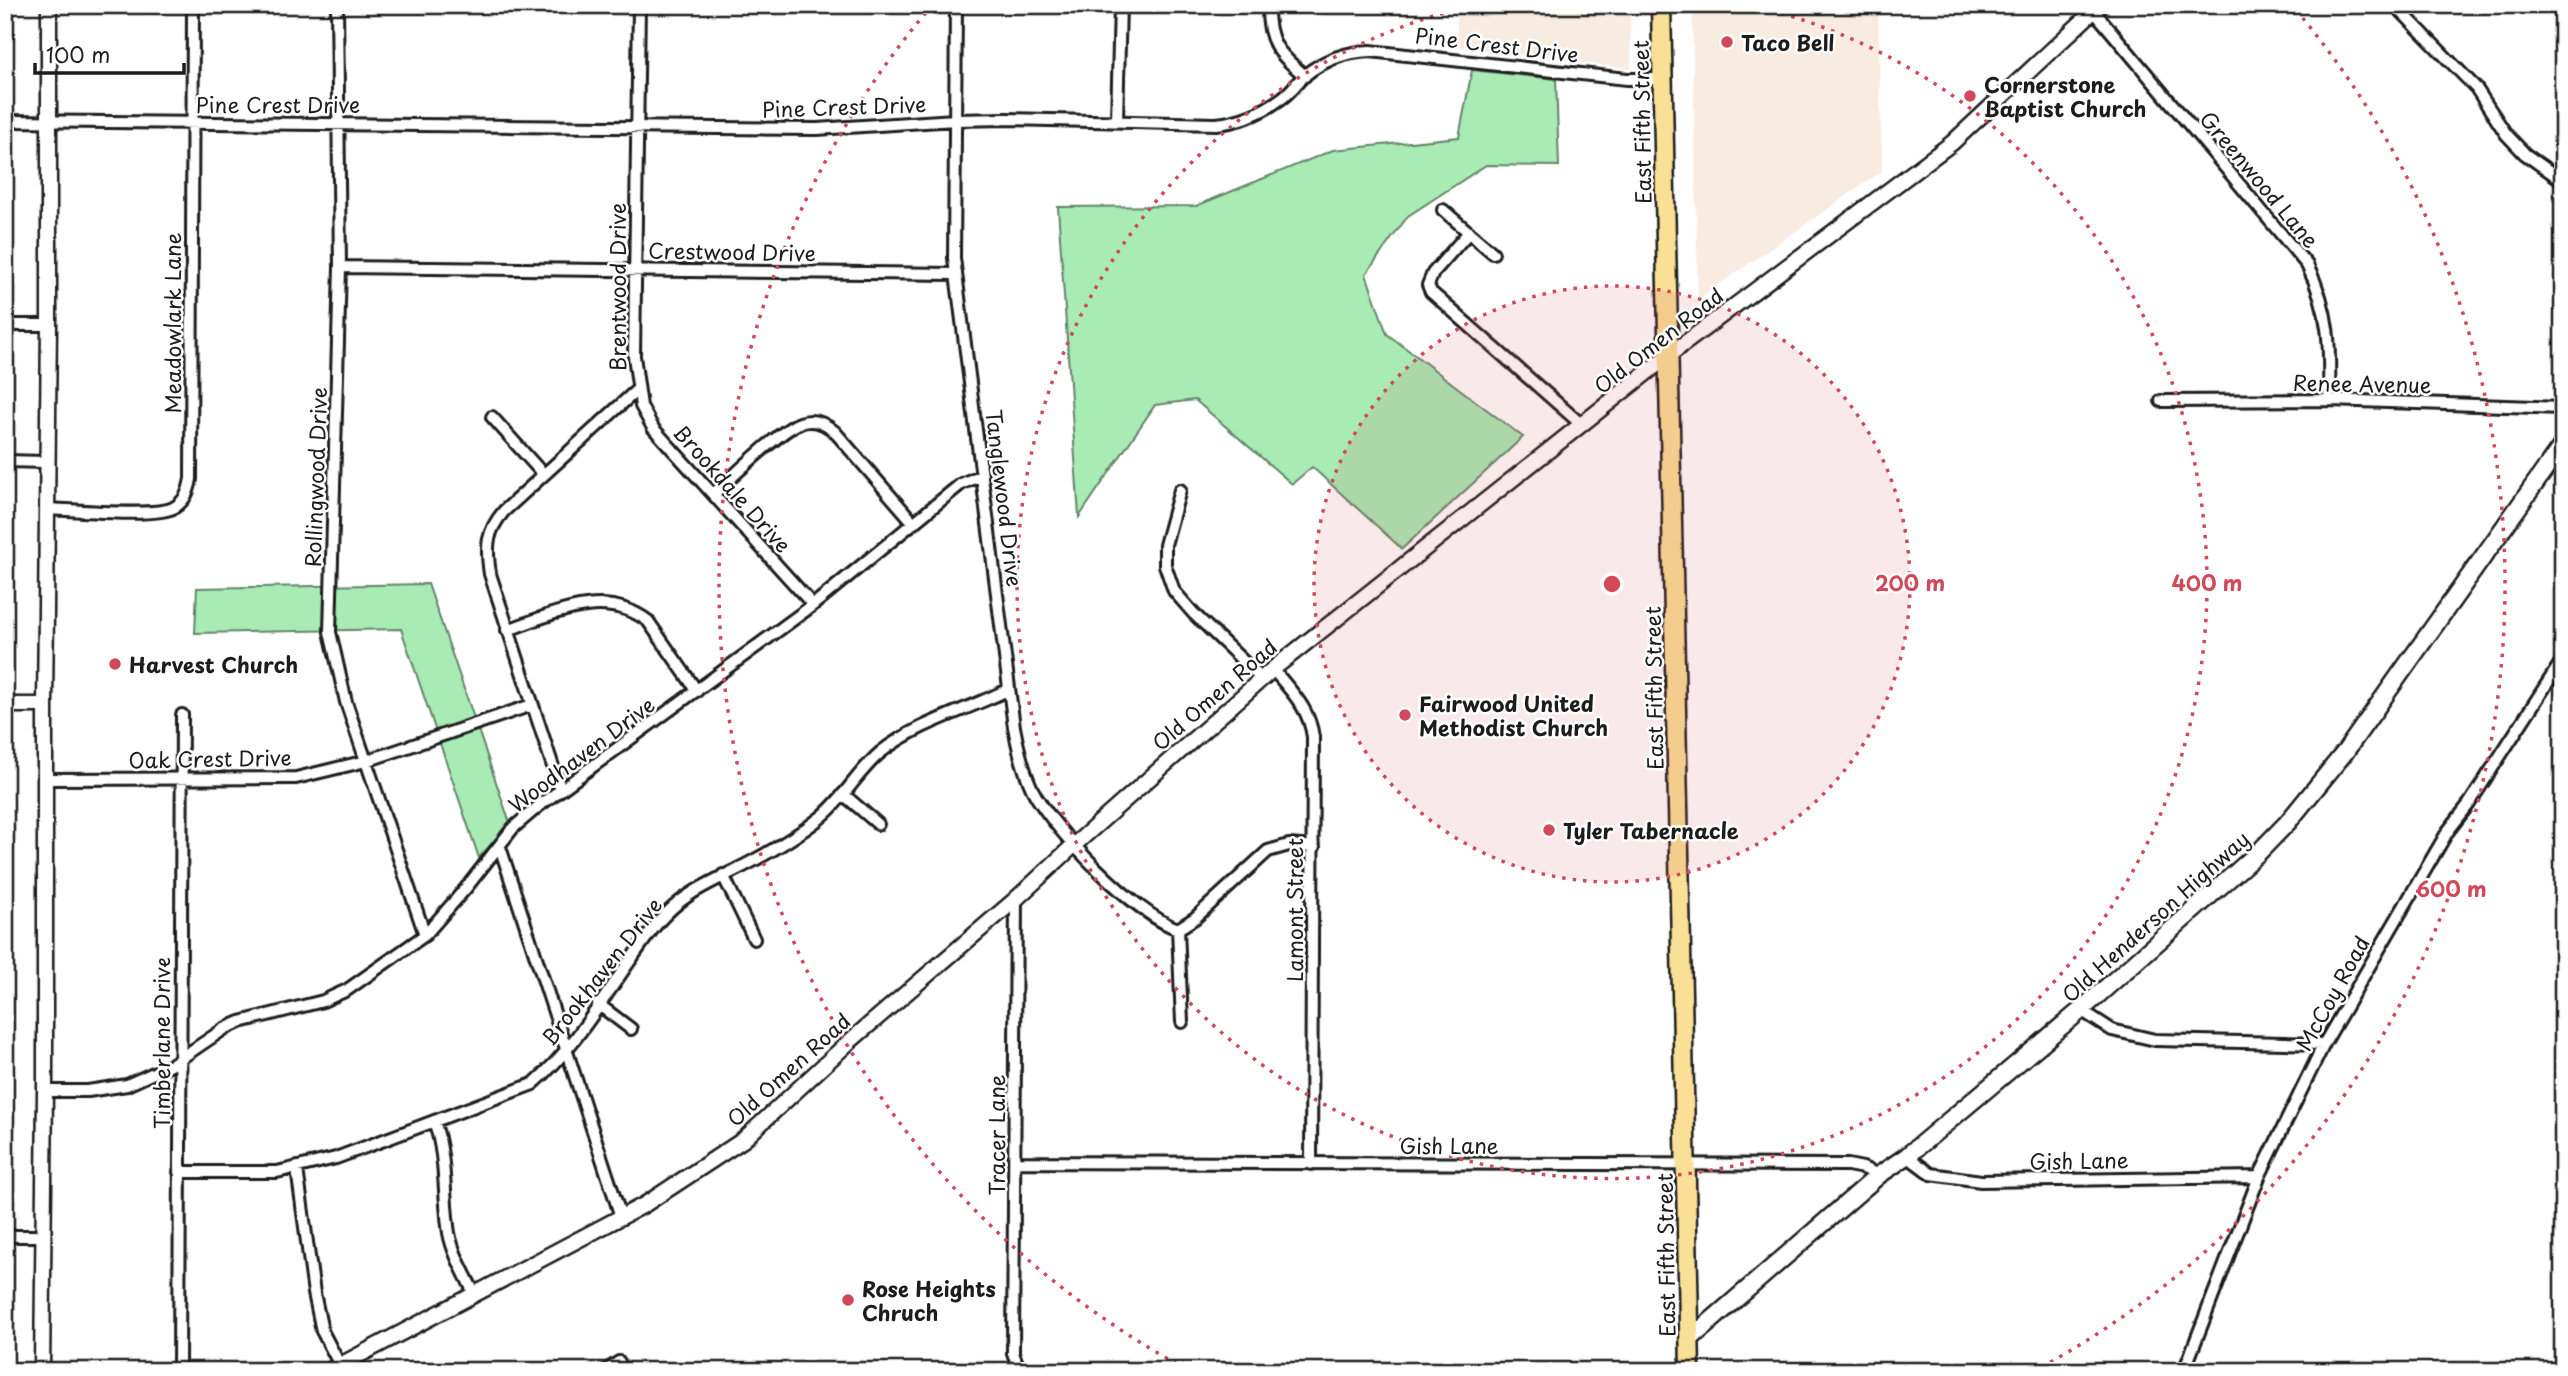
<svg xmlns="http://www.w3.org/2000/svg" width="2568" height="1376" viewBox="0 0 2568 1376" font-family="'Playpen Sans',sans-serif">
<style>
.built{fill:#f8ebe0}
.green{fill:#a8ebb4;stroke:#628468;stroke-width:2}
.lines{fill:none;stroke-linecap:round;stroke-linejoin:round}
.minor-casing{stroke:#1c1c1c;stroke-width:16}
.tertiary-casing{stroke:#1c1c1c;stroke-width:19}
.secondary-casing{stroke:#1c1c1c;stroke-width:21}
.primary-casing{stroke:#1c1c1c;stroke-width:23}
.minor{stroke:#fff;stroke-width:10}
.tertiary{stroke:#fff;stroke-width:14}
.secondary{stroke:#fff;stroke-width:16}
.primary{stroke:#fadf96;stroke-width:18}
.ring{fill:none;stroke:#d1495b;stroke-width:3.5;stroke-dasharray:3.5 7}
.poi-dot{fill:#d1495b;stroke:#fff;stroke-width:2.5}
.labels{text-anchor:middle;dominant-baseline:central;stroke-width:5;stroke-linejoin:round;paint-order:stroke}
.poi-label{font-size:21px;font-weight:bold;fill:#1c1c1c;stroke:#fff;text-anchor:start}
.street-label{font-size:21px;fill:#1c1c1c;stroke:#fff}
.centre{fill:#d1495b;stroke:#fff;stroke-width:3.5}
.ring-label{font-size:21px;text-anchor:middle;font-weight:bold;fill:#d1495b;stroke:#fff;stroke-width:5;stroke-linejoin:round;paint-order:stroke}
</style>
<rect width="100%" height="100%" fill="#fff"/>
<filter id="ink" filterUnits="userSpaceOnUse"><feTurbulence type="fractalNoise" baseFrequency=".0143" numOctaves="2"/><feDisplacementMap in="SourceGraphic" scale="14" xChannelSelector="R" yChannelSelector="G"/><feConvolveMatrix kernelMatrix="1 2 1 2 8 2 1 2 1" color-interpolation-filters="sRGB"/></filter>
<g filter="url(#ink)">
<path class="built" d="M1457,5H1630L1631,69L1457,46Z
M1692,5H1878L1882,171L1698,299Z"/>
<path class="green" d="M1472,70L1556,79L1559,166L1486,165L1408,216L1366,274L1387,334L1523,437L1402,549L1312,467L1292,484L1195,400L1155,405L1079,517L1058,207L1196,206L1333,150L1459,137Z
M428,584L510,823L479,858L401,629L195,633L197,588Z"/>
<g class="lines">
<g class="minor-casing">
<path id="minor" d="M337,5L340,267L330,632L346,702L425,935
M639,5L634,356L641,406L653,428L813,605
M956,5L954,258L1014,727C1018,749 1023,769 1032,789C1052,829 1136,915 1178,929
M1268,5C1267,42 1278,53 1305,76
M2395,5L2476,88L2506,134L2525,154L2563,181
M2094,11L2307,265C2331,312 2330,349 2329,400
M1117,120L1120,5
M5,121L817,129L955,120L1007,119L1216,124C1239,122 1263,112 1282,98C1291,92 1297,82 1305,75C1324,60 1346,52 1370,51L1627,79H1662
M1443,210L1493,253
M1469,232L1433,273L1428,285L1431,292L1582,425
M340,267L956,274
M5,325H49
M2161,401L2329,400L2563,408
M492,417L543,474
M5,461L46,462
M1180,490L1165,545V565L1174,591L1194,614L1262,679
M714,493C732,478 781,429 800,423C813,418 825,423 835,432L914,523
M48,509C73,510 158,518 175,507C186,500 189,490 191,479L193,5
M507,630C554,614 603,588 648,621L697,691
M1273,669C1291,692 1309,707 1313,737L1311,1164
M46,779L296,778L366,761L532,705
M560,788L490,574C486,547 486,532 504,511L638,389
M843,794L878,824
M500,847L621,1217
M723,875L754,939
M1016,899L1013,1353L1020,1371
M1178,929L1195,918L1268,851L1289,845L1314,847
M1178,929L1182,1022
M598,1004L631,1029
M2081,1010L2112,1030L2155,1040L2324,1044
M45,1091H88L127,1085L171,1065L224,1029L240,1022L323,1001L347,990L425,935L466,888L513,828L540,805L813,605L961,484L982,475
M434,1121C447,1157 443,1196 449,1233C453,1254 465,1274 474,1293
M1907,1156L1931,1174L1981,1181L2259,1177
M1016,1162L1848,1165L1863,1168L1879,1175
M297,1169L314,1293L322,1331L343,1371
M179,1172H277L336,1158L533,1084C574,1049 603,998 634,955C644,941 654,925 667,913C692,888 722,878 753,861C775,849 800,834 820,818C843,800 858,771 881,752C919,722 966,711 1009,689
M5,1236H42
M179,1371L182,715
M605,1371L619,1362
M2184,1371L2259,1177L2324,1044L2448,831L2469,804L2563,659"/>
</g>
<g class="tertiary-casing">
<path id="tertiary" d="M5,705H45
M42,1371L45,1091V705L49,325V5
M329,1371L644,1205L743,1140L849,1042L1016,899L1073,846L1273,669L1669,355L1952,143L2100,5"/>
</g>
<g class="secondary-casing">
<path id="secondary" d="M1690,1339L1879,1175L1907,1156L2081,1010L2259,852L2288,822L2345,752L2563,444"/>
</g>
<g class="primary-casing">
<path id="primary" d="M1661,5L1690,1371"/>
</g>
<use href="#minor" class="minor"/>
<use href="#tertiary" class="tertiary"/>
<use href="#secondary" class="secondary"/>
<use href="#primary" class="primary"/>
</g>
</g>
<circle cx="1612" cy="584" r="298" fill="#d1495b" fill-opacity=".12"/>
<g class="ring">
<circle cx="1612" cy="584" r="298"/>
<path d="M1751 5A595 595 0 1 1 1473 5"/>
<path d="M1186 1369A893 893 0 0 1 928 10M2296 10A893 893 0 0 1 2038 1369"/>
</g>
<g class="poi-dot">
<circle cx="1727" cy="42" r="7"/>
<circle cx="1970" cy="96" r="7"/>
<circle cx="115" cy="664" r="7"/>
<circle cx="1405" cy="715" r="7"/>
<circle cx="1549" cy="830" r="7"/>
<circle cx="848" cy="1300" r="7"/>
</g>
<g class="labels">
<g class="poi-label">
<text x="1741" y="42">Taco Bell</text>
<text x="1984" y="84">Cornerstone<tspan x="1984" dy="24">Baptist Church</tspan></text>
<text x="129" y="664">Harvest Church</text>
<text x="1419" y="703">Fairwood United<tspan x="1419" dy="24">Methodist Church</tspan></text>
<text x="1563" y="830">Tyler Tabernacle</text>
<text x="862" y="1288">Rose Heights<tspan x="862" dy="24">Chruch</tspan></text>
</g>
<g class="street-label">
<text transform="translate(1497 44) rotate(7)">Pine Crest Drive</text>
<text x="278" y="104">Pine Crest Drive</text>
<text transform="translate(844 106) rotate(-2)">Pine Crest Drive</text>
<text transform="translate(1641 122) rotate(-91)">East Fifth Street</text>
<text transform="translate(2260 179) rotate(50)">Greenwood Lane</text>
<text transform="translate(732 251) rotate(1)">Crestwood Drive</text>
<text transform="translate(617 287) rotate(-90)">Brentwood Drive</text>
<text transform="translate(172 323) rotate(-90)">Meadowlark Lane</text>
<text transform="translate(1658 340) rotate(-38)">Old Omen Road</text>
<text transform="translate(2362 383) rotate(1)">Renee Avenue</text>
<text transform="translate(315 477) rotate(-88)">Rollingwood Drive</text>
<text transform="translate(733 488) rotate(48)">Brookdale Drive</text>
<text transform="translate(1005 498) rotate(83)">Tanglewood Drive</text>
<text transform="translate(1653 688) rotate(-91)">East Fifth Street</text>
<text transform="translate(1214 694) rotate(-41)">Old Omen Road</text>
<text transform="translate(581 754) rotate(-37)">Woodhaven Drive</text>
<text transform="translate(210 758) rotate(-1)">Oak Crest Drive</text>
<text transform="translate(1294 910) rotate(-90)">Lamont Street</text>
<text transform="translate(2155 916) rotate(-42)">Old Henderson Highway</text>
<text transform="translate(601 971) rotate(-52)">Brookhaven Drive</text>
<text transform="translate(2332 993) rotate(-61)">McCoy Road</text>
<text transform="translate(161 1043) rotate(-90)">Timberlane Drive</text>
<text transform="translate(788 1069) rotate(-42)">Old Omen Road</text>
<text transform="translate(996 1135) rotate(-90)">Tracer Lane</text>
<text x="1449" y="1145">Gish Lane</text>
<text transform="translate(2079 1160) rotate(-1)">Gish Lane</text>
<text transform="translate(1665 1255) rotate(-91)">East Fifth Street</text>
</g>
</g>
<circle cx="1612" cy="584" r="10" class="centre"/>
<g class="ring-label">
<text x="1910" y="591">200 m</text>
<text x="2207" y="591">400 m</text>
<text x="2451" y="897">600 m</text>
</g>
<rect width="2568" height="1376" fill="none" stroke="#fff" stroke-width="28"/>
<rect x="14" y="14" width="2540" height="1348" fill="none" stroke="#1c1c1c" stroke-width="2.5" filter="url(#ink)"/>
<path d="M35 63v10h149v-10" fill="none" stroke="#1c1c1c" stroke-width="3.5"/>
<text x="46" y="63" font-size="21" fill="#1c1c1c" stroke="#ffffff" stroke-width="5" paint-order="stroke">100 m</text>
</svg>
